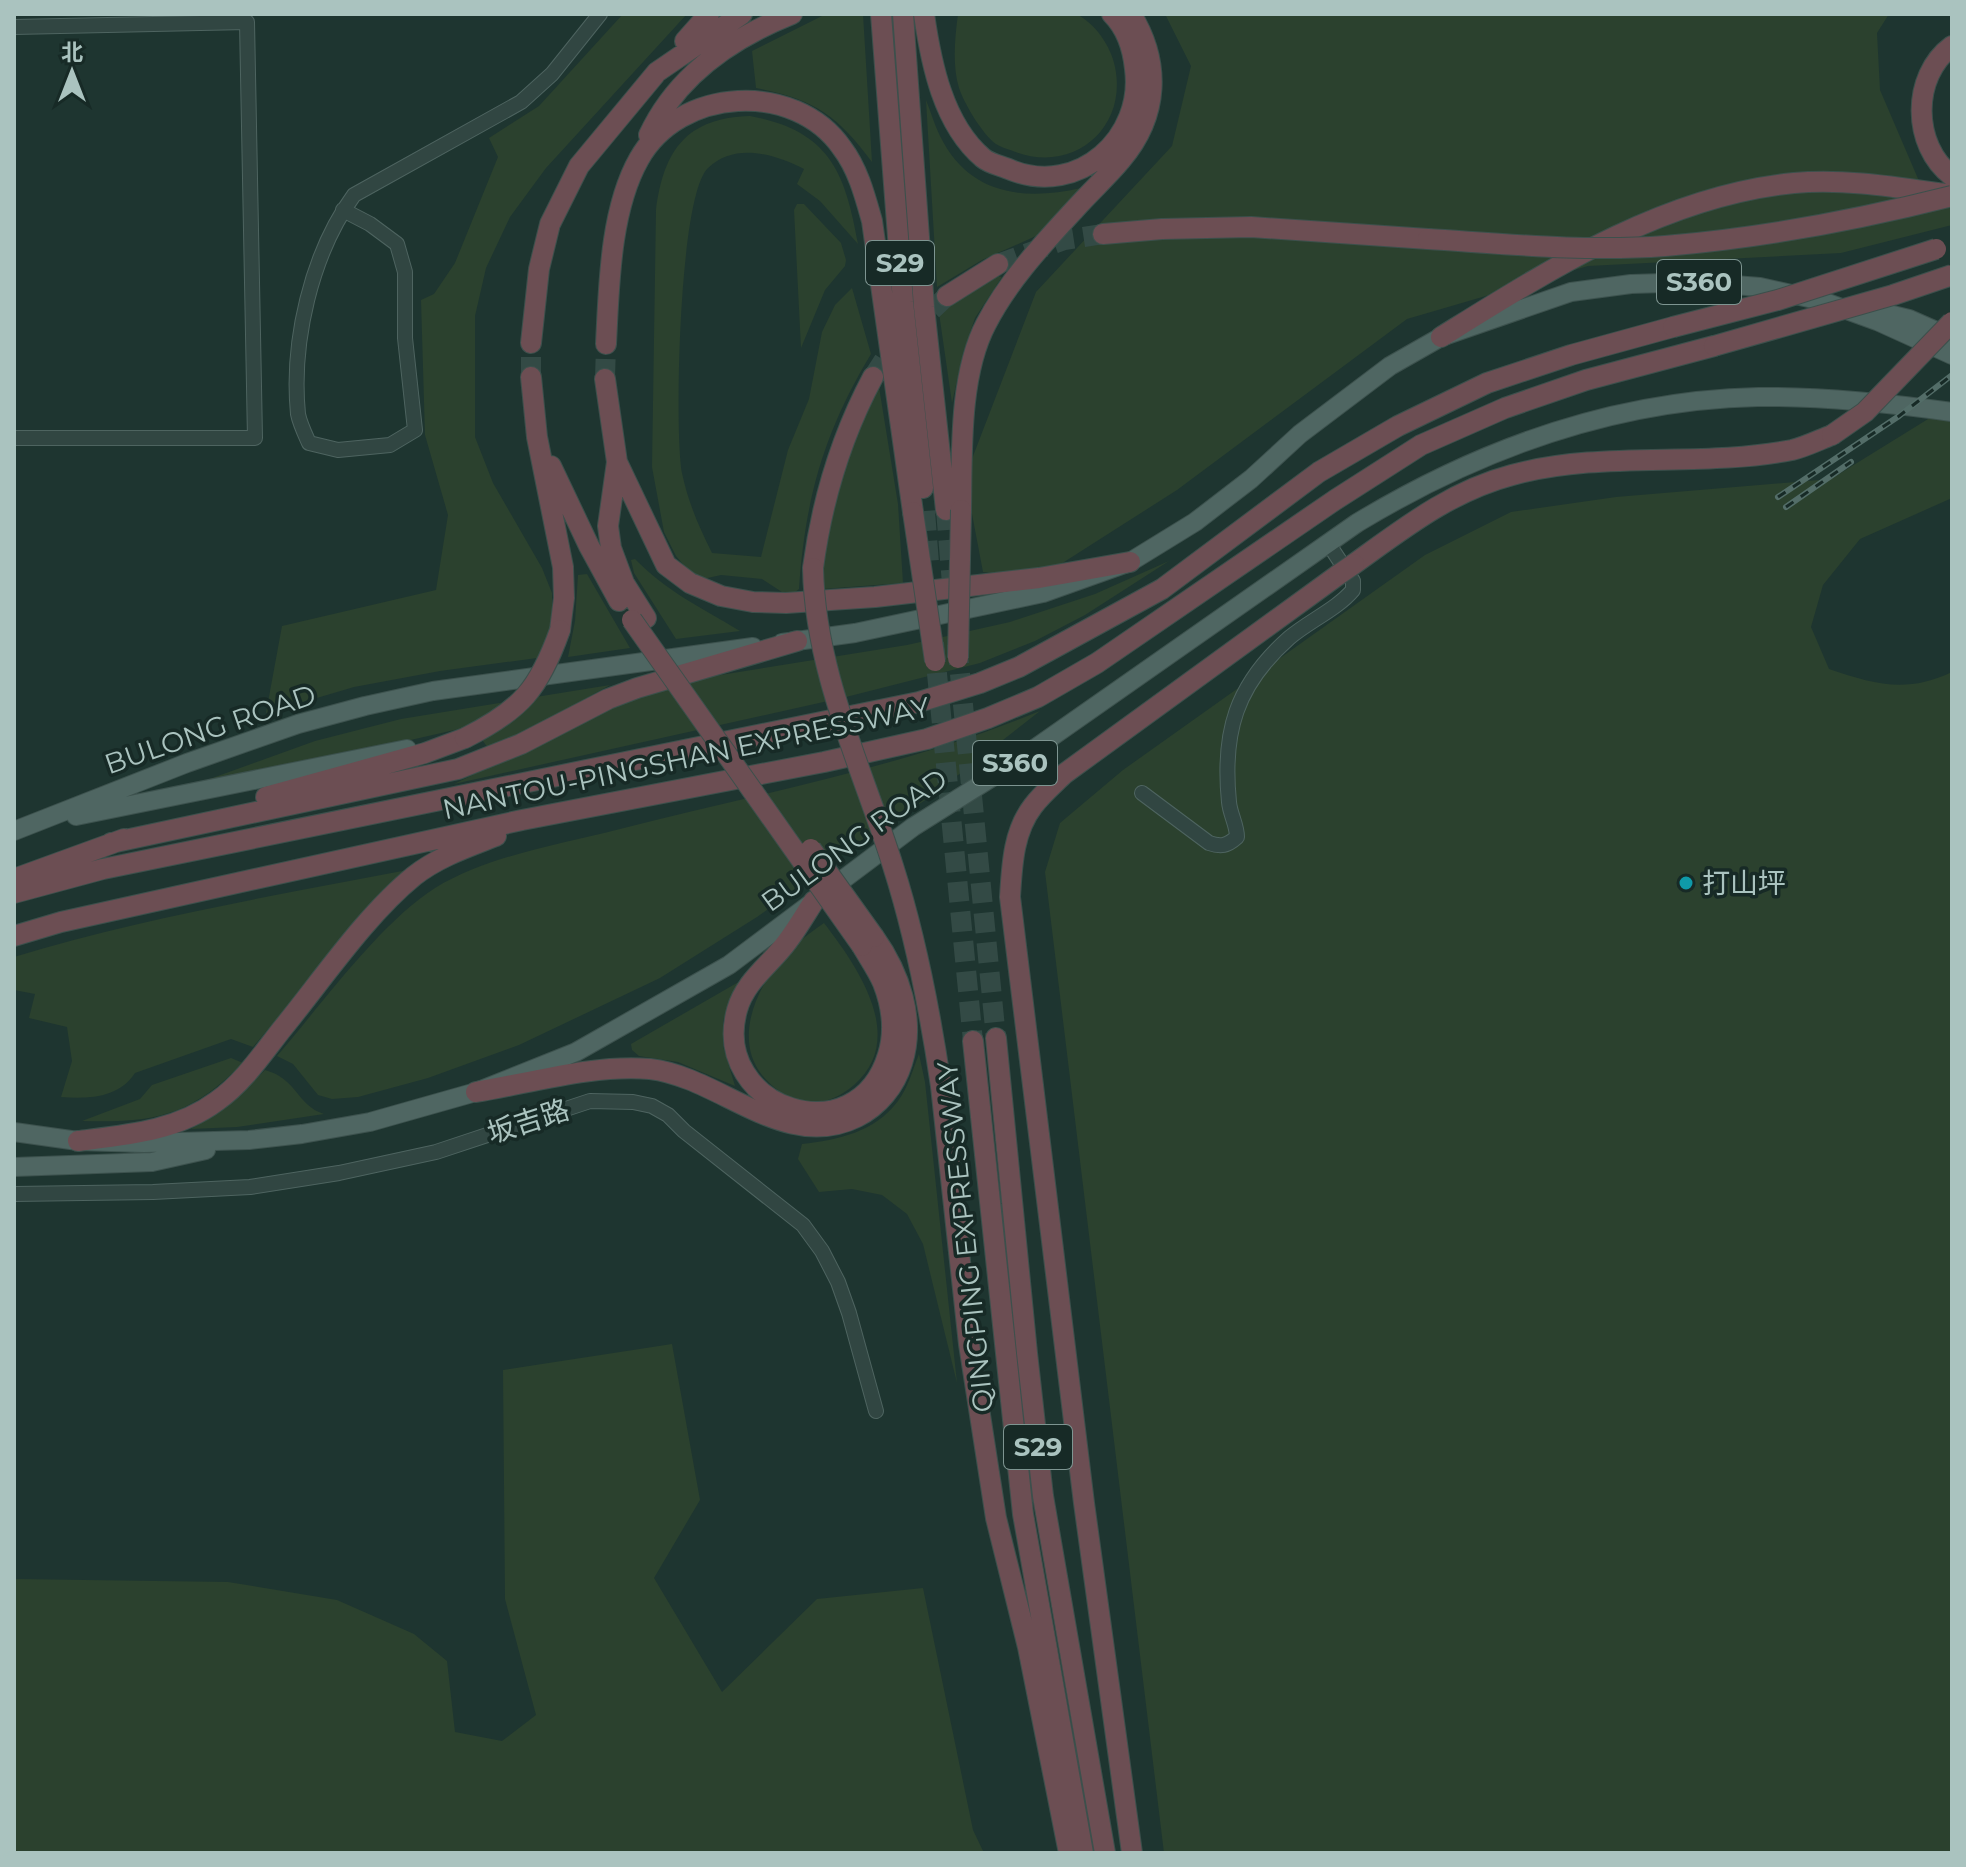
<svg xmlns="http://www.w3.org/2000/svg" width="1966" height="1867" viewBox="0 0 1966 1867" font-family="Montserrat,'Noto Sans SC',sans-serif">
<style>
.green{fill:#2b412e}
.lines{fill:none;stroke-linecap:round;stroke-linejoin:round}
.highway-tunnel{stroke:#334a45;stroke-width:20;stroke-dasharray:20 10;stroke-linecap:butt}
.minor-casing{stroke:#4e6460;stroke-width:16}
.major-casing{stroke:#3d524e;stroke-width:20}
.highway-casing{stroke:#3c504c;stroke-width:22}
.minor{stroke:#314642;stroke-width:14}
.major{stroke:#4f6662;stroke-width:18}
.highway{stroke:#6c4e53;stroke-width:20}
.rail-casing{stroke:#536d68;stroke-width:6}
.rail{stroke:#172a26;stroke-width:3;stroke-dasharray:9;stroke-linecap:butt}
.highway-bridge-casing{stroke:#3c504c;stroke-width:22;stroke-linecap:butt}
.highway-bridge{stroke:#6c4e53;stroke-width:20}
.culture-dot{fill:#0f9aa8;stroke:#172a26;stroke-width:3}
.labels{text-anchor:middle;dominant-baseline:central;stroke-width:7;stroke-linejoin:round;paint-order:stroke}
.shield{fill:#172a26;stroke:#7e9591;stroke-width:2}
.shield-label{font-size:26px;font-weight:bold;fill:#aac3bf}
.street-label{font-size:28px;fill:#aac3bf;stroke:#172a26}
.poi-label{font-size:28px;fill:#aac3bf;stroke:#172a26;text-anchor:start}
</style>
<rect width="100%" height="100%" fill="#1e3530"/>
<path class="green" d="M623,14H687L546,168L510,217L486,268L475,316V437L493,483L542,568L552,593V626L537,658L440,671L354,687L266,713L282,626L436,590L448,515L425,435L421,300L434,294L455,263L498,157L489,138L539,106Z
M826,14H863L872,162C836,114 815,100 756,88L752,51Z
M958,14H1076C1095,23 1111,46 1115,67C1128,129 1072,175 1013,151C1008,149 1000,147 996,144C982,134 964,103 959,88C952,65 955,37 958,14Z
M1165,14H1889L1877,33L1880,90L1919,181L1952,190V225L1841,253L1588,266L1407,319L1177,490L1039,578L983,572L965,477L1036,292L1172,146L1191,66Z
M926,100C931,112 934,124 940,136C969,195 1024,201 1081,188L1036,236L982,260L937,287Z
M750,116C829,131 845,171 858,244L820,201L797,184L804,169C775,154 735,142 708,168C679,195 674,429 682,473C688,502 699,527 712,553L761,557L788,450L809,399L822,332L835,305L852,288L871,354C824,432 805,499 799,589L793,594H785L762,579L721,575L703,579L691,574L676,556L664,532L652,467L656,210C664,149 687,118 750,116Z
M797,204H804L841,243L846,260L845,266L825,290L801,348L794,210Z
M993,275L1002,277L975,318L963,353L952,403L939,313Z
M879,387L898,504L903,583L823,589L825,541L844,462Z
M1941,411L1952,414V498L1860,539L1823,585L1811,627L1829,669C1874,684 1906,694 1952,672V1853H1164L1045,872L1060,823L1123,770L1425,555L1511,512L1616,497L1831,479Z
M635,559C666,591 702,608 740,631L676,639L634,573L631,560Z
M1169,561L1085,615L1035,641L980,663L846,697L454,784L577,724L656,689L708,677L907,645L1010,622L1095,594Z
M587,574L630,648L568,657L575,621L578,575Z
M610,685L513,739L488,748L472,726L301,765L204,781L315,741L401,719Z
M1040,711L930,797L865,839L757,917L660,978L519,1045L428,1078L358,1097L332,1099L318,1095L293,1064L277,1056C321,1005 380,923 435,888C490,855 558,845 620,829C761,793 904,767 1040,711Z
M418,868L352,931L253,1047L231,1039L135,1073C119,1098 89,1099 61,1097L72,1061L67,1027L29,1018L35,994L14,990V957C146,917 283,894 418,868Z
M824,923C857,966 908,1038 854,1085C839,1098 822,1105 803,1101C786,1098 773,1088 762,1075C730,1035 762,975 795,945C804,937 814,930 824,923Z
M742,980L723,1021V1046L735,1086L678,1062L639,1056L632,1050L631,1044Z
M919,1054L925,1082L957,1383L923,1244L907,1214L882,1195L852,1189L819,1192L798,1159L802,1144C838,1140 875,1132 898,1101C908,1088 913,1069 919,1054Z
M231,1058L243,1063C190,1116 156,1123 82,1121L140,1099L152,1085Z
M265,1070C298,1079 296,1105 324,1114L237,1127L191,1129L233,1102Z
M672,1344L700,1500L654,1578L722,1692L817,1599L923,1588L973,1830L984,1853H14V1579L228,1582L337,1600L414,1634L447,1661L455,1732L502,1741L536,1715L505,1599L503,1370Z"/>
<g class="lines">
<path class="highway-tunnel" d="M998,264L1064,240L1103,234
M531,377V343
M873,377L891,349L947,296
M605,379L606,344
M946,510L952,584
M925,511L929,563
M934,643L973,1041
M957,644L996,1038"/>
<g class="minor-casing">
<path id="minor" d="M14,27L247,22L255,438H14
M343,210L370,224L397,244L405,272V338L415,430L390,445L338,450L309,443C305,434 300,424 298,414C291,342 311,254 354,195L521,102L552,74L600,14
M1142,793L1209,843C1221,847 1227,846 1237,837C1237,825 1230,814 1229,802C1222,732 1236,685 1289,638C1309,621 1337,609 1353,590V581L1328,543
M14,1194L153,1192L250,1187L339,1173L436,1152L590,1101L633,1102L652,1106L668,1115L684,1131L803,1225L822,1251L838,1282L849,1313L876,1411"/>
</g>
<g class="major-casing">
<path id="major" d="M1876,311L1909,319L1952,338
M782,643L855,633L1043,593L1130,562L1195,522L1251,479L1300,434L1390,366L1441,337L1571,292L1631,284L1696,282L1760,287L1822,301L1877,321L1952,355
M76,816L407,749
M14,831L187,763L298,724L365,706L433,691L753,647
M14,1132L78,1141L144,1143L249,1140L302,1134L370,1122L476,1092L576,1052L729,965L913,827L1010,766L1357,523C1478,450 1614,400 1758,397C1823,396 1888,403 1952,412
M14,1167L152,1162L206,1150"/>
</g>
<g class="highway-casing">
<path id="highway" d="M881,14L903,302L923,488
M903,14L924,307L946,510
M924,14C931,63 943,124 983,158C990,164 1002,166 1011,170C1079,197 1144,137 1135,69C1133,49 1126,28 1112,14
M685,41L709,14
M1952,46C1911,76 1912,146 1952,176
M649,135C677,75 732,38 792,14
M1103,234L1162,229L1251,227L1428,239
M947,296L998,264
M1441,337C1549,270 1663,196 1794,183C1846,178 1901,188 1952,195
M531,343L539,269L550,224L579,166L657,72L742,14
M606,344C609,286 610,210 639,159C679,87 795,80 842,148C858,169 865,196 872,221L913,512
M531,377L537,437L563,567L564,598L560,630
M605,379L617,462L608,526L611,548L624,583L646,618
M617,462L666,565L690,583L721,596L753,602L786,603L875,597L1039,578L1130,562
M551,466L589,546L619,601
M961,510C962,453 959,375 986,324C1008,281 1042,245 1075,209C1090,192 1107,177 1121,160C1159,115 1161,63 1131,14
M1354,564C1404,528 1451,491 1512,475C1603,450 1700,468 1792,450C1805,447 1819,440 1832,435
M813,568C822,500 841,437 873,377
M266,797L425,753L465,738
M111,843L458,769L521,744L608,699L637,688L797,641
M14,879L124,839
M14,893L103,869L919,702L980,683L1019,667L1162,589L1319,472L1398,426L1487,383L1571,355L1673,327
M814,901C805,915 797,929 787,942C770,965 745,981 737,1010C710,1108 857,1158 888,1055C895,1032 892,1006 883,983C878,971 869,958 862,946
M14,936L61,922L522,820L824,762L927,739L988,718L1038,697L1097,663L1335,500L1421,445L1505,408L1586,380L1714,346
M996,1038L1027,1353L1043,1496L1105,1853
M973,1041L1023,1514L1083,1853
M941,1086L969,1344L996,1518L1028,1647L1069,1853
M476,1092C530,1083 595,1064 650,1069C720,1077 785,1153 857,1117C879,1106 895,1086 902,1063C916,1019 899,972 874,937
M78,1141C126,1135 177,1131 217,1101C243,1083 263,1053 282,1029C322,980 366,915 414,876C438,857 468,847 496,836
M1132,1853L1084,1503L1010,897C1012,866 1013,832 1033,806C1042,794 1054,784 1064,774L1338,575"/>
</g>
<use href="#minor" class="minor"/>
<use href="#major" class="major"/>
<use href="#highway" class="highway"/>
<g class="rail-casing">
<path id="rail" d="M1778,497L1899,416L1952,375
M1786,507L1851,462"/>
</g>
<use href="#rail" class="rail"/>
<g class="highway-bridge-casing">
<path id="highway-bridge" d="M1428,239C1506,244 1586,252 1665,246C1762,238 1857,220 1952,196
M1673,327L1778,300L1936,249
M1714,346L1893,295L1952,275
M1832,435L1865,412L1952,322
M913,512L935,661
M813,568C815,673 862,767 893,866C916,938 930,1011 941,1086
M1338,575L1354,564
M632,620L862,946
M958,658L961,510
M465,738C521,710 539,689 560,630
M811,849L874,937"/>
</g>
<use href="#highway-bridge" class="highway-bridge"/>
</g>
<circle class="culture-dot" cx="1686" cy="883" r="8"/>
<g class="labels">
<g class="shield">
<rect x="866" y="241" width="68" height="44" rx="6"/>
<rect x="1657" y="260" width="84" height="44" rx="6"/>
<rect x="973" y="741" width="84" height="44" rx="6"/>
<rect x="1004" y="1425" width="68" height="44" rx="6"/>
</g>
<g class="shield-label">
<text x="900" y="263">S29</text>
<text x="1699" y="282">S360</text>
<text x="1015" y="763">S360</text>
<text x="1038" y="1447">S29</text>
</g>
<g class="street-label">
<text transform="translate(210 729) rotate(-19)">BULONG ROAD</text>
<text transform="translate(686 758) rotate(-12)">NANTOU-PINGSHAN EXPRESSWAY</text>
<text transform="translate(854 840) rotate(-36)">BULONG ROAD</text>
<text transform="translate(528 1121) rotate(-18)">坂吉路</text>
<text transform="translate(965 1237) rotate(-96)">QINGPING EXPRESSWAY</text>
</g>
<g class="poi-label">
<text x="1702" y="883">打山坪</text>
</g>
</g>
<rect width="1966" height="1867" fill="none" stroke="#aac3bf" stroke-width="32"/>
<g transform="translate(72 72)" stroke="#172a26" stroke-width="6" paint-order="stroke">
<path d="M0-6L14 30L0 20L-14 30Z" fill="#aac3bf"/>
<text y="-12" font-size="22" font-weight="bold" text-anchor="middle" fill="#aac3bf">北</text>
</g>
</svg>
